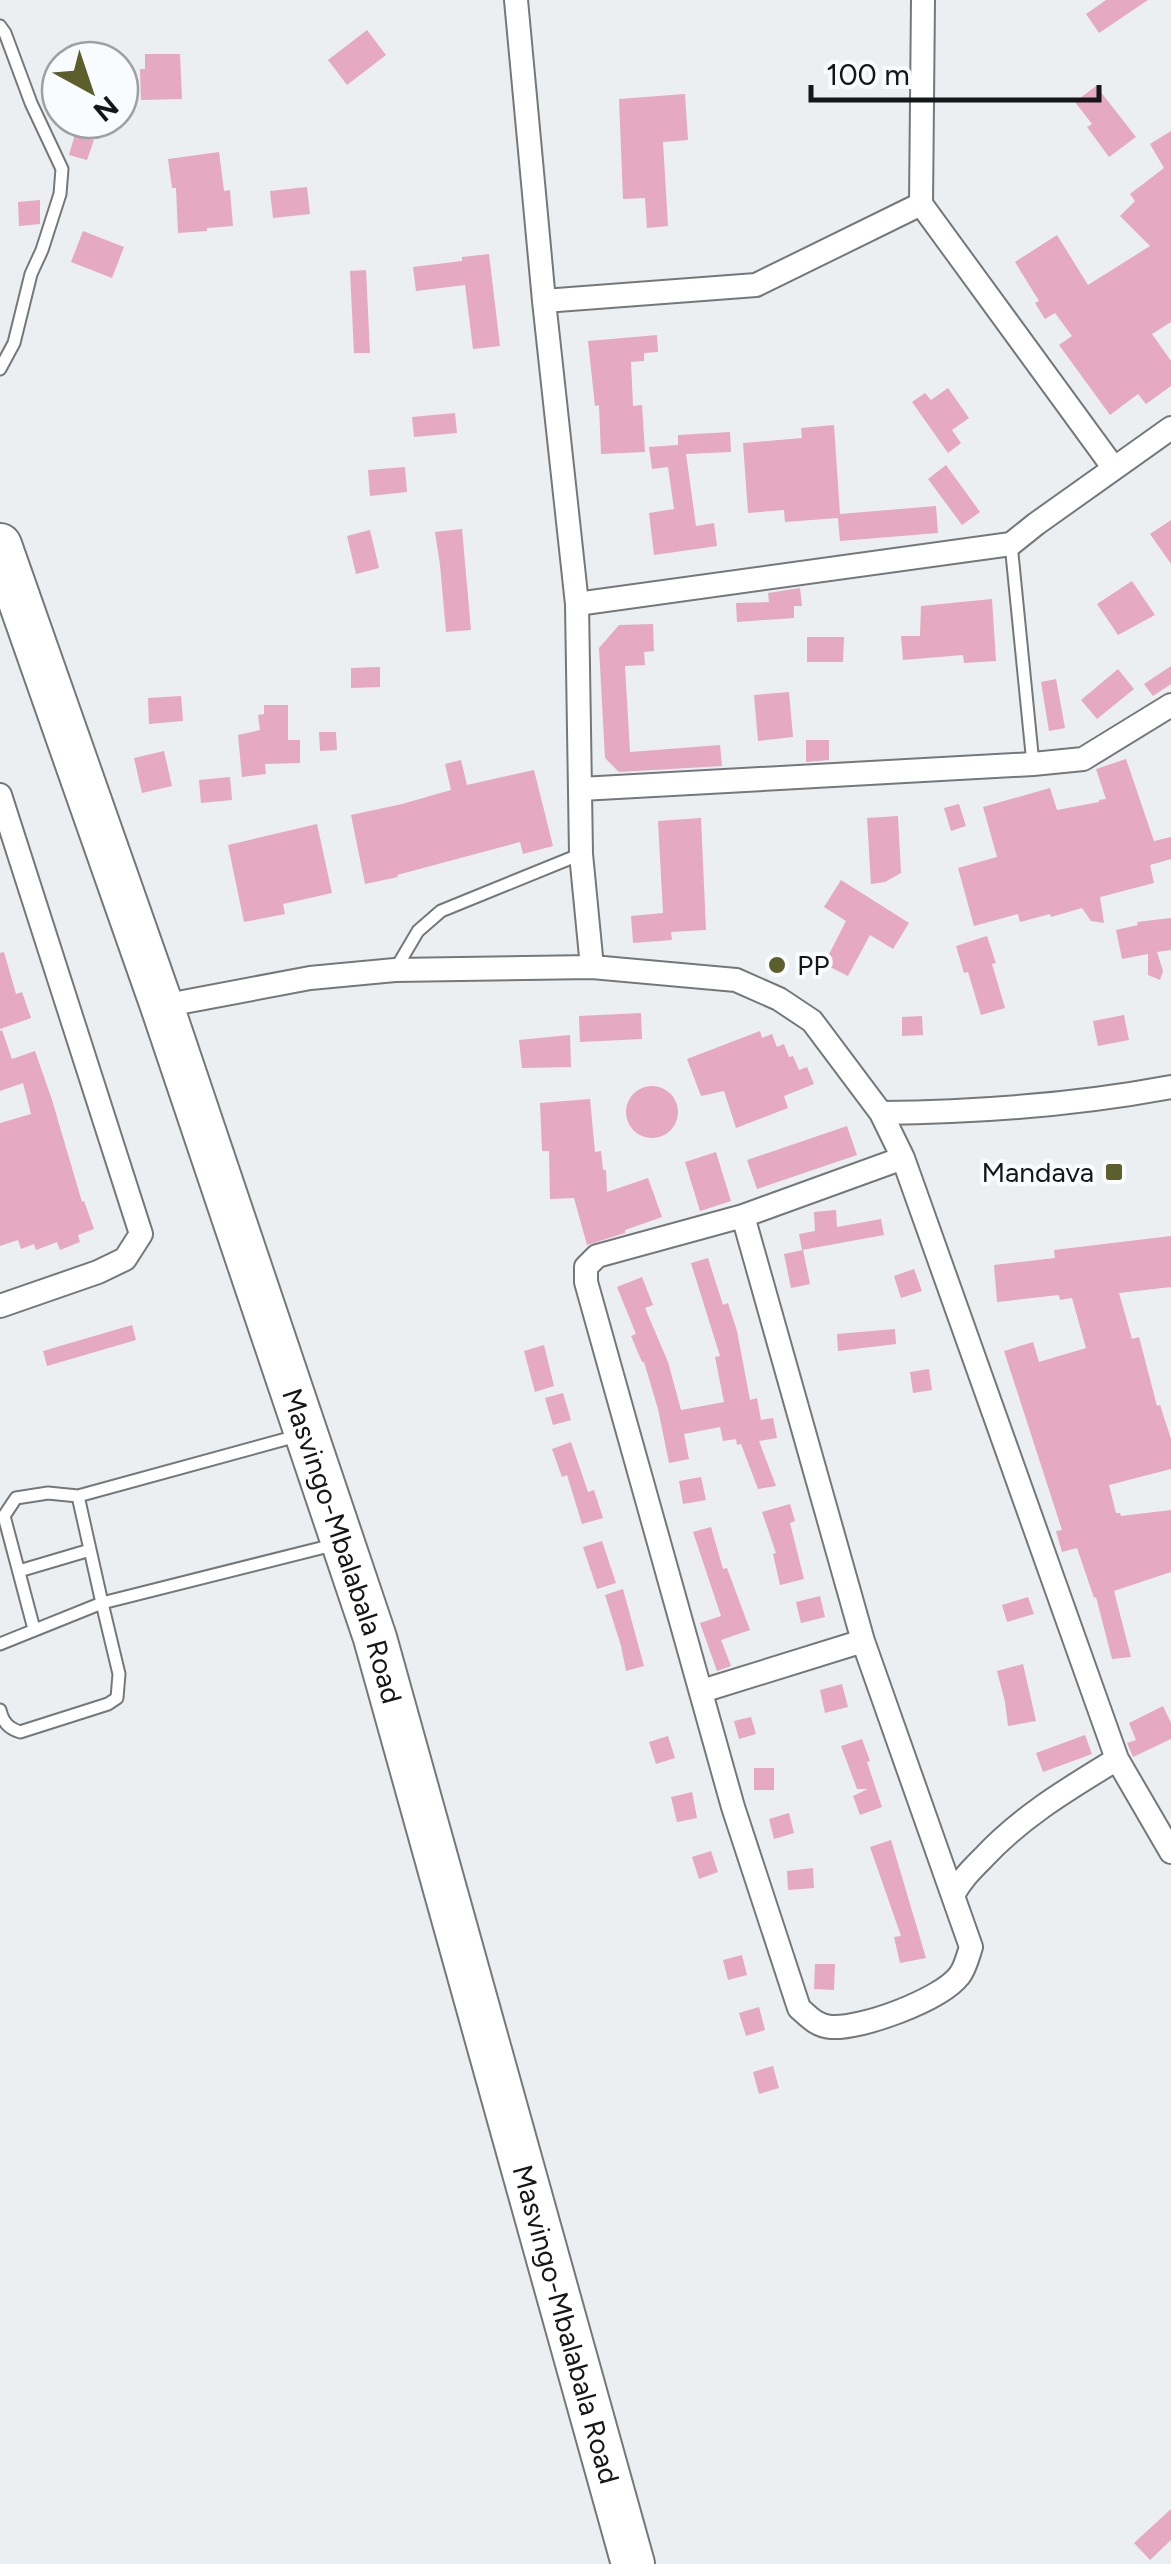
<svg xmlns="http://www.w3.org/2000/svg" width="1171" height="2564" viewBox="0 0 1171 2564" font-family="Figtree,sans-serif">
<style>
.building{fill:#e5a9c0}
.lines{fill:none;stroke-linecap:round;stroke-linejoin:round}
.lane-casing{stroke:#74787b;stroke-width:15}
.street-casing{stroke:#74787b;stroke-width:26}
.highway-casing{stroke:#74787b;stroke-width:46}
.lane{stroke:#fff;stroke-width:11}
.street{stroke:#fff;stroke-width:22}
.highway{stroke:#fff;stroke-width:42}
.poi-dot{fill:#5c5e2b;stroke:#f9fcff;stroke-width:4}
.labels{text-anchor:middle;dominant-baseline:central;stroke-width:8;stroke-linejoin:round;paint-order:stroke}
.poi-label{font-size:28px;fill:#151617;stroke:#f9fcff;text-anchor:start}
.street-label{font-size:28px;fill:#151617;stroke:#f9fcff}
</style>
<rect width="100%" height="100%" fill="#ebeff2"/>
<path class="building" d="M1106,0H1148L1099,33L1086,14Z
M367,30L386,55L347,85L328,60Z
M145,54H180L182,99L141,100L140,69H145Z
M1096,86L1136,137L1109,157L1087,127L1092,124L1075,102Z
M685,94L688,140L663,142L668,226L647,228L645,198L623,199L619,99Z
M1171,131V322L1152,334L1171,361V386L1146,404L1138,394L1110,415L1059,345L1072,336L1055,313L1045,319L1035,303L1039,301L1015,262L1057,235L1088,285L1150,246L1120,216L1135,201L1130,194L1164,168L1150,144Z
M75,134L94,140L87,160L69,155Z
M219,152L224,191L230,190L233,226L207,228V231L178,233L176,188H172L168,159Z
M307,187L310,214L273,218L270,191Z
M40,200V224L19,226L18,202Z
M83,231L124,247L112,278L71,262Z
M489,254L500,346L473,349L465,285L416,291L413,267L462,261V257Z
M366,270L370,353H354L350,271Z
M657,335L658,352L644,353V361L631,362L633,406L642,405L645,452L601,454L599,405L595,406L588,341Z
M948,388L969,418L952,430L961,443L948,453L912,402L925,393L931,400Z
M455,413L457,433L414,437L412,417Z
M834,425L840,514L936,506L938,533L840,541L838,518L785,522L784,510L748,513L743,443L802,438L801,428Z
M730,432L731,452L686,454L696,526L714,523L717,546L654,555L649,513L674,509L668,467L652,469L649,447L678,445V435Z
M946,465L980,512L962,525L928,479Z
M405,467L407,492L370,496L368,470Z
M1171,520V564L1150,534Z
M462,529L471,630L446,632L440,565L435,532Z
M370,530L379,568L356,574L347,536Z
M1132,581L1155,615L1118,635L1097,604Z
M800,588L802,606H794V618L737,622L736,603L769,602L768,593Z
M992,599L996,661L964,663L963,655L903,660L901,636H920L921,606Z
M653,624L654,651L644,652L645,665L625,666L630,752L720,745L722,766L619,772L605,758L599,648L619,625Z
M807,637H844L843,662H807Z
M1171,666V684L1153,696L1144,684Z
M380,667V687L351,688V668Z
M1118,669L1134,689L1097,719L1081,700Z
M1056,679L1065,728L1049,731L1041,682Z
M789,692L793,737L758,741L754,695Z
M181,696L183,721L149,724L148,698Z
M264,705H288V740H300V763L265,764L266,774L242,777L238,735L260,730L258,715L264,714Z
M319,732H336L337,750L320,751Z
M806,740H829V760L806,762Z
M164,751L172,786L142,793L134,758Z
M1126,759L1154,841L1171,837V859L1150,865L1154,883L1100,897L1104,923L1091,921L1082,908L1051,917L1050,914L1020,922L1018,914L974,926L958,868L997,857L983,807L1050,788L1057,810L1099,802V800L1106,799L1096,769Z
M461,760L467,785L534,770L553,846L523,854L520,842L397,875L398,877L365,884L351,815L402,804L451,790L445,764Z
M230,777L232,800L201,803L199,780Z
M959,804L966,826L951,831L944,808Z
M898,816L901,873L885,882L871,884L867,818Z
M701,818L706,930L671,932L672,940L633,943L631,916L663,913L658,821Z
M317,824L332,893L283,904L285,914L244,922L228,845Z
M841,880L909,923L893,949L870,935L848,976L824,964L846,921L824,907Z
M1171,918V950L1157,952L1163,971L1160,980L1148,975V954L1122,959L1116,930L1138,925L1137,922Z
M987,936L996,963L992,964L1005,1008L981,1015L968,972L964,973L956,946Z
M4,952L16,994L22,992L31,1018L0,1029V953Z
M641,1013L642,1039L580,1042L579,1016Z
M1124,1015L1129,1040L1098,1046L1093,1021Z
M922,1016L923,1035L902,1036V1017Z
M2,1030L12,1059L35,1051L52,1100L82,1202L84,1201L94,1229L78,1235L80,1242L60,1250L57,1242L36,1250L34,1244L21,1249L18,1240L0,1246V1123L31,1114L23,1083L0,1091V1031Z
M760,1031L762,1038L772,1034L777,1047L784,1044L789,1057L793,1056L799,1070L807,1067L814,1084L784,1096L788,1108L736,1128L724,1091L701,1096L687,1059Z
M570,1035L571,1067L522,1068L519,1040Z
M626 1112a26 26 0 1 1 52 0a26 26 0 1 1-52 0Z
M590,1099L595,1152L601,1151L603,1170H606L607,1192L648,1178L662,1217L625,1230V1233L587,1245L574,1198L550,1199L549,1151H542L540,1103Z
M847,1126L857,1155L757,1189L747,1160Z
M716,1152L731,1201L700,1211L685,1162Z
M836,1210L837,1227L881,1219L884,1235L802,1250L799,1234L815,1231L814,1212Z
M1171,1236V1287L1119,1293L1132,1339L1139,1337L1157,1406L1160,1405L1171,1439V1469L1109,1485L1116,1513H1120L1121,1516L1171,1510V1572L1114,1591L1131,1657L1112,1659L1096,1597L1094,1598L1077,1548L1062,1552L1056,1531L1062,1530L1004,1351L1033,1342L1039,1362L1086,1348L1072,1298L1060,1300L1059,1295L997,1302L994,1265L1055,1258L1054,1250Z
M803,1250L810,1284L791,1288L784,1254Z
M708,1258L723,1305L728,1303L737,1331L750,1400L757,1398L761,1420L773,1418L777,1438L759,1441L776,1486L758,1489L741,1444L737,1445L736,1439L723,1441L720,1427L684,1434L689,1459L669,1463L658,1409L644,1362H642L631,1336L636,1334L617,1287L642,1277L653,1305L645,1308L668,1362L681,1410L724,1402L715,1357L720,1356L691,1263Z
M914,1269L922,1291L901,1298L894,1276Z
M132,1325L136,1340L47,1366L43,1351Z
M895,1329L896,1344L838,1351L837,1334Z
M544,1345L554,1386L535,1392L524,1351Z
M929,1369L932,1390L913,1393L910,1372Z
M563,1393L571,1420L553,1425L545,1398Z
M571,1442L588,1492L594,1490L603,1518L582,1524L567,1475L562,1477L552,1449Z
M701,1477L706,1500L683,1504L679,1481Z
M790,1504L795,1521L790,1523L804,1579L780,1585L773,1554L776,1553L762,1512Z
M711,1527L723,1569L727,1568L750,1630L721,1640L731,1666L717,1671L700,1623L721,1616L693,1532Z
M602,1541L616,1583L597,1589L583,1547Z
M623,1589L644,1666L626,1671L621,1646L605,1595Z
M820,1596L825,1617L801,1623L796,1602Z
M1028,1597L1034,1614L1007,1622L1002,1605Z
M1023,1664L1036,1721L1008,1726L1005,1702L997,1671Z
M842,1684L848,1707L825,1713L820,1690Z
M1163,1706L1171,1723V1739L1133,1757L1127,1743L1136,1740L1129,1723Z
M751,1717L756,1734L739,1739L734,1721Z
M1085,1735L1092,1754L1043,1772L1036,1753Z
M668,1736L675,1758L656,1764L649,1742Z
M862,1739L870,1761L867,1762L882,1807L860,1815L853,1796L868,1789H857L841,1746Z
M754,1768H774V1790H754Z
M692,1792L697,1818L677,1822L671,1797Z
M789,1813L794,1833L774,1839L769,1819Z
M891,1840L926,1958L900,1963L894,1937L901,1936L870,1847Z
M711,1851L718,1872L699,1879L692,1857Z
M813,1868L814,1888L788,1890L787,1871Z
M742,1955L747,1975L728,1980L723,1960Z
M815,1964H835L834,1990L814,1989Z
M759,2007L765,2030L746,2036L739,2013Z
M773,2066L779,2088L759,2094L753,2072Z
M1171,2509V2540L1150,2560L1134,2543Z"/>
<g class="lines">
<g class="lane-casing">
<path id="lane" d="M0,26L5,33L31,103L62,169L60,194L42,250L31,274L14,343L0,369
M1011,544L1033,764
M395,970L418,931L441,911L581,854
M19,1571L90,1550
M34,1629L4,1516L16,1498L48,1493L78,1496L297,1436
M0,1644L102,1603L78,1496
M0,1710C3,1722 8,1728 20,1732L108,1704L117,1698L119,1674L102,1603L333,1545"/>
</g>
<g class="street-casing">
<path id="street" d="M516,0L544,301L577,604L581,854L592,967
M921,204L923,0
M544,301L756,285L921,204L1113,467
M577,604L1011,544L1036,524L1171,428
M581,789L1033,764L1083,759L1171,705
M0,795L141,1234L125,1259L98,1272L0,1306
M162,1006L310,978L395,970L592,967L736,980L779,999L812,1021L881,1113L903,1158L1117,1759L1171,1852
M881,1113C978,1112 1075,1105 1171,1087
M743,1216L863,1641L971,1947C968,1956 965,1969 959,1976C940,2000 862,2029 831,2027C817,2026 809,2017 799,2008L733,1807L586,1282V1267L597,1256L743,1216L903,1158
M702,1691L863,1641
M953,1895C961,1880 971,1870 983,1858C1022,1816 1068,1789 1117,1759"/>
</g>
<g class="highway-casing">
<g id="highway">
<path id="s1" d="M0,545L162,1006L375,1638L633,2564"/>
</g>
</g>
<use href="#lane" class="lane"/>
<use href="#street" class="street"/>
<use href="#highway" class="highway"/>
</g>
<g class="poi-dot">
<circle cx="777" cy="965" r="10"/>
<rect x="1104" y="1162" width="20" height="20" rx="5"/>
</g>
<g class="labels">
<g class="poi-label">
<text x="797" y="965">PP</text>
<text x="1094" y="1172" text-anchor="end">Mandava</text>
</g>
<g class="street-label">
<text stroke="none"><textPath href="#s1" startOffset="1058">Masvingo-Mbalabala Road</textPath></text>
<text stroke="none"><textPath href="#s1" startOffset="1868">Masvingo-Mbalabala Road</textPath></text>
</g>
</g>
<g transform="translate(90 90) rotate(140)"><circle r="48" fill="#f9fcff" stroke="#9ea0a2" stroke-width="2.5"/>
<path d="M0-8L18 38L0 25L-18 38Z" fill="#5c5e2b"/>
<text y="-15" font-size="28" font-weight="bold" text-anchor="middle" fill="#151617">N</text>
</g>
<path d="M811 85v15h288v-15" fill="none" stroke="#151617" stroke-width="5"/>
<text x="826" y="85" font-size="30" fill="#151617" stroke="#f9fcff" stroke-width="8" paint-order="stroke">100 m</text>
</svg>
